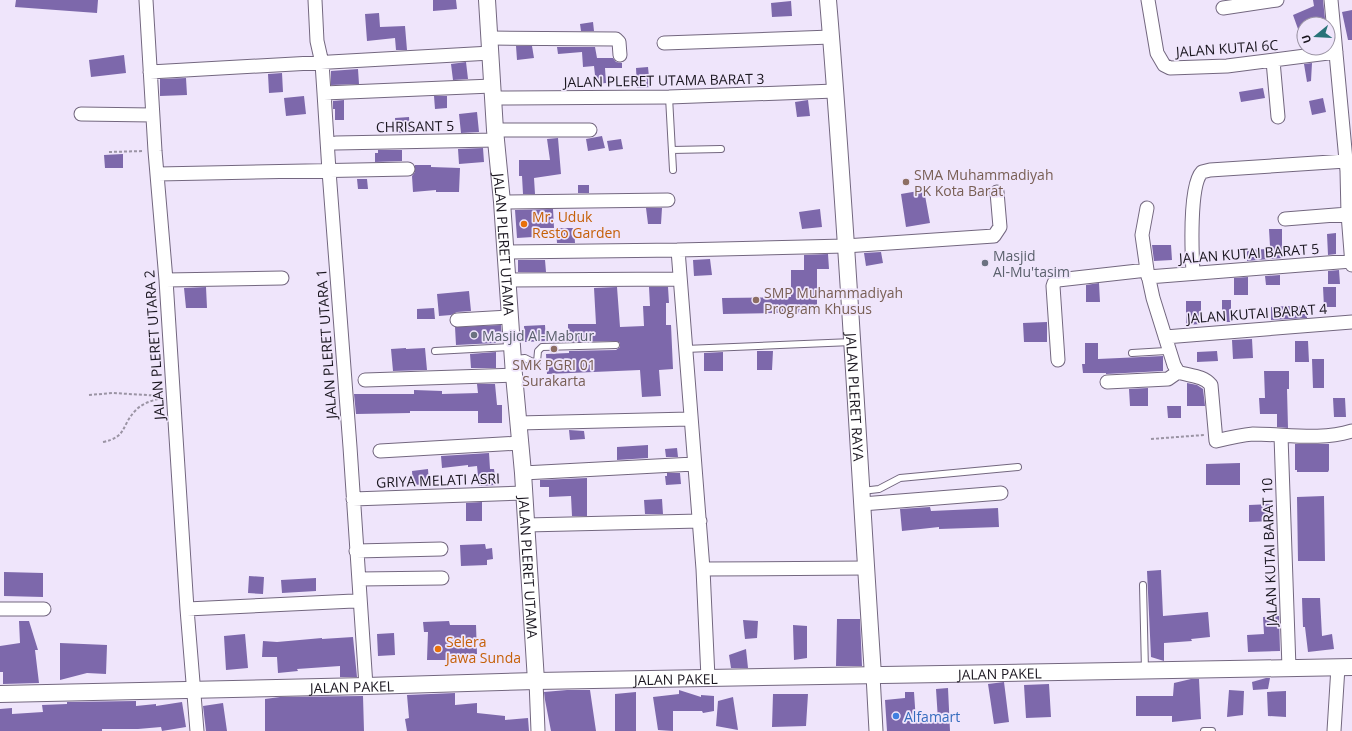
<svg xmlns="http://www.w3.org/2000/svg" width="1352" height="731" viewBox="0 0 1352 731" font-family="'Open Sans',sans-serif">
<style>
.building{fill:#7d68ab}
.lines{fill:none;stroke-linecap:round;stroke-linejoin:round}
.service-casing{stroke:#73677f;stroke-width:8}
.minor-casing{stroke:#73677f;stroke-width:15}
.tertiary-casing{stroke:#73677f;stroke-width:18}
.path{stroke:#9b94a4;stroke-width:2;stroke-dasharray:3 2;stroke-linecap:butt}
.service{stroke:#fff;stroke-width:6}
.minor{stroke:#fff;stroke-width:13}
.tertiary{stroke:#fff;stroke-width:16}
.education-dot{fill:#8d6e63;stroke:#efe5fb;stroke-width:1.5}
.food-dot{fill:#e8710a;stroke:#efe5fb;stroke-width:1.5}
.worship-dot{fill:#6b7280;stroke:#efe5fb;stroke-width:1.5}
.shop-dot{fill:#3f7fe0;stroke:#efe5fb;stroke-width:1.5}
.labels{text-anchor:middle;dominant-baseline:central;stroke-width:3.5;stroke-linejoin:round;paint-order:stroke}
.street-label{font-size:14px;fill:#1b1720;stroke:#efe5fb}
.education-label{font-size:14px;fill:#785e54;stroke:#efe5fb;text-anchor:start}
.food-label{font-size:14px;fill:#c56008;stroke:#efe5fb;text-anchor:start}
.worship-label{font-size:14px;fill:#5b616d;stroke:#efe5fb;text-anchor:start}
.shop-label{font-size:14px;fill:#366cbe;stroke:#efe5fb;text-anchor:start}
</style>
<rect width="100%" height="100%" fill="#efe5fb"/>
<path class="building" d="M16,0H98L97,13L15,7Z
M433,0H456L457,9L433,11Z
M1313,0H1323L1325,19L1307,21V24H1304L1303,43L1293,15L1314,6Z
M791,1L792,16L772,17L771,3Z
M1352,10V40H1348L1342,12Z
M379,13L380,27L405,26L407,50H396L395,38L367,41L365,14Z
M593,22L594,31H581L580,24Z
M516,46H532L534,58L517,60Z
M557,47H595L597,58H613L616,62L622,63V68H605L606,83L596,84L594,66L583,67L582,52L558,54Z
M124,55L126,73L91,77L89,60Z
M466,62L468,79L453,80L451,64Z
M1312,63L1311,81L1307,82L1304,64Z
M648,67L650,87L637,88L636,68Z
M358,69L359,84L331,85V71Z
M282,73L283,92L269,93L268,74Z
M186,78L187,95L160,96V79Z
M1263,88L1265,98L1241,102L1239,92Z
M304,96L306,114L286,116L284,98Z
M434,96H447V108L435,109Z
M1323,98L1326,112L1312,115L1309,101Z
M344,100V120H335V109H333V101Z
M808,100L810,116L797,117L795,102Z
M477,112L479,132L461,133L459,114Z
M409,117L410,132L396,133L395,118Z
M602,136L605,148L588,151L586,139Z
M558,138L561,174L534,178L535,194H523L522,176H519V160H550L547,139Z
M621,139L623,149L609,151L607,141Z
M483,148L484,162L459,164L458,149Z
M378,150H402V161L375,162V153H378Z
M123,154V168H105L104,155Z
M415,165H431V167L460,168L459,192H436V190L413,192L412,176L415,172Z
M357,179H367L368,189H358Z
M578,185H589V193H578Z
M924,190L930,223L906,227L901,194Z
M646,208H662L661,224H648Z
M553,209L554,228H532L533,237L517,238L515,210Z
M820,209L822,227L802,229L799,212Z
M556,228H574L575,243H557Z
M1269,229H1282V258L1247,261V250L1267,249L1266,247L1270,246Z
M1336,233V254L1328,255L1327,234Z
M1152,245H1171L1172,260L1154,261Z
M881,252L883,263L866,266L864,253Z
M828,254L829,269H817V312L723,314L722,298L791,297V270H804V255Z
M710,259L712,275L694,276L693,260Z
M518,260H545L546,272H518Z
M1339,270L1340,284H1328V271Z
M1280,275V285H1266L1265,276Z
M1248,277V295H1234V278Z
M1099,283L1100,302H1086V285Z
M206,287L207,308H186L184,288Z
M617,287L620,327L644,326L643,306H650L649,287H668L669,303H666V325H671L673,369L659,370L661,396L642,397L640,370L547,374L546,354L569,353V351L616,350L620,347V343L616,341L568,342V324H596L594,288Z
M1323,287H1336V307H1324Z
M469,291L471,311L457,312L451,315L439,316L437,294Z
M1222,300H1231V322H1222Z
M1186,301H1201V324L1186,325Z
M1288,306L1307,307V318L1271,320V307Z
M434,308L435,319H417V309Z
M1047,322V342H1024L1023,323Z
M501,325L502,341H495L496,343L456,345L455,327Z
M545,325L546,341L525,342L524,326Z
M1252,339L1253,358L1233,359L1232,340Z
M1295,341H1308L1309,362H1295Z
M1085,343H1098V359L1163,356V371L1106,374V373H1083L1082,364H1085Z
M406,348V349L425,348L427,370L393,371L391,349Z
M757,351H773L772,370H757Z
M1217,351L1218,361L1197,362V352Z
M496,352V368H471L470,354Z
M723,352V371H704V353Z
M1312,359H1324V388H1313Z
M1264,371H1289V389H1287L1288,428L1277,427V414H1260L1259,398H1265Z
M1187,383L1197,385L1203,389L1205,406H1187Z
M477,384H495L497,405H502V423H478V411H410V413L356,414L354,394H414V390L442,391V394L478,393Z
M1148,388V406H1130L1129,389Z
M1333,398H1345L1346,417H1334Z
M1167,406H1181V418H1168Z
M569,430L584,431L585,439L570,440Z
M1295,444H1329V470L1328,472H1297V470H1295Z
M648,445V458L617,460V447Z
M677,448L678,457H666L665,449Z
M489,453L490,469H494L496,485L479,486L477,466L468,467V465L442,468L441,456Z
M1240,463V485H1206V464Z
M428,469L429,484L413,485L412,471Z
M667,473H680L681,484L666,485L665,476H667Z
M587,478V516H572L571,496L549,497V487H540V480Z
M1324,496L1325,561H1298L1297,497Z
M662,499L663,514H645L644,500Z
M482,502V521H466V503Z
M1272,504V521L1249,522V505Z
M930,507L931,511L998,508L999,527L939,529V527L902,531L900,509Z
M485,544L486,549L492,548L493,559L487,560V565L461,566L460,545Z
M1161,570L1163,616L1208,612L1210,637L1191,639L1192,641L1164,643V661L1151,657L1147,571Z
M4,572L43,573V597L4,596Z
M249,576L264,577L263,594L248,593Z
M316,578V591L282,593L281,580Z
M1302,598H1320L1322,636L1332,634L1334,649L1308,652L1305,627H1303Z
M1279,616L1280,651L1248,652L1247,635L1264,634L1263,617Z
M837,619H860L862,666H836Z
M743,620L758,621L757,638L745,639Z
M19,621H29L38,650H35L39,683L3,684V672H0V646L20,643Z
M449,621L450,625H476L477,654H448V660H427L428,632H424L423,622Z
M793,625L807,626V658L794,660Z
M394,633L395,655L378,656L377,634Z
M245,634L248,668L226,670L224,636Z
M353,637L357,677H340V666L297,669L298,671L278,673L277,657H262L263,641L277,642L322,638V639Z
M60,643L107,645L106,674L87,673L60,680Z
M746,649L748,668H731L729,655Z
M1266,678H1270L1268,689L1253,690L1252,682Z
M1191,679H1199L1201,719L1172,722V716H1136V696H1173L1174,683Z
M1004,682L1009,722L994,724L988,684Z
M1049,684L1051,717L1026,718L1024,685Z
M948,688L950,731H887L885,700L905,698V692H914L916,722L938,720L936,689Z
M567,690H590L596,731H551L545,700L544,692Z
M679,690L701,697V695L714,696V711L703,713L702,711H673V731L658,730L653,697L679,694Z
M1229,690L1244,691L1243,715L1227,717Z
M1286,691V717L1268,716L1267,692Z
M636,692V731H615V694Z
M455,693V705L477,703V713L505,716V720L528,718L529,731H407L405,719L409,718L407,695Z
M773,694H808L806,726L772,727Z
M363,696L364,731H265V699L280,697Z
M733,697L738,730L716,726L718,701Z
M136,701V706L156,704V706L182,702L186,727L162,731L161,727L138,729H102V731H0V709L12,708V714L43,712L42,705L67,704V702Z
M223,703L227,731H206L203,706Z"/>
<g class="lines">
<g class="service-casing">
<path id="service" d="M669,97L673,170
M672,150L721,149
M685,349L852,342
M435,351L512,347
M1132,353L1166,351L1167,347
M514,359L525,358L535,363L537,362L538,351L542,347L616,345
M862,491L879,489L900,478L1018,467
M1143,585L1145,671
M1204,731H1212"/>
</g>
<g class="minor-casing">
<path id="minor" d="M146,0L155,151L166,280L187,609L197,731
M315,0L317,41L322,63L324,93L329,171L350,447L366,686
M1148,0L1157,53L1164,65L1170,68L1227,66L1336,52
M1331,0L1347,171L1348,214L1352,265
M1223,8L1277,0
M490,38L616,39L619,42L620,55
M664,43L831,37
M1273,61L1278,117
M150,72L491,53
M324,93L492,86
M493,98L669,97L835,91
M81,114L152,115
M495,130H590
M336,143L496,140
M158,174L408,169
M502,202L668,200
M1147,208L1142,235L1147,270
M1285,219L1348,214
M678,250L703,569L866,568
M505,252L678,250L845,246L994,236L1000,227L997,192
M1193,273C1192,254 1189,185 1202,172L1210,170L1346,161
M1148,277L1352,261
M166,280L282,278
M507,280L680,279
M457,320L509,317
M1165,337L1352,322
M1058,360L1053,286L1054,283L1058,280L1147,270L1153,298L1174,365L1178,372C1189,376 1203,375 1211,385L1216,441C1228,438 1241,435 1253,434C1286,434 1320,441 1352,431
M365,380L514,375
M1107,382L1168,379L1178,372
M518,423L690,419
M1281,436L1289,668
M380,451L520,443
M523,473L694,464
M353,499L525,493
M862,504L1001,493
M526,525L700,521
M356,551L441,549
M703,569L708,678
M359,579L442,578
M0,609H44
M187,609L354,601
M873,675L876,731
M536,681L538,731
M1334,731L1338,667"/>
</g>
<g class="tertiary-casing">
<g id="tertiary">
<path id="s1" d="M487,0L495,130L502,202L514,375L523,473L536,681"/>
<path id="s2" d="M828,0C847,225 858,450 873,675"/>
<path id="s3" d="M0,694L366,686L536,681L1352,667"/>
</g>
</g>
<path class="path" d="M109,152L144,151
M89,395L113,393L163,396
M1151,439L1204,435
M103,442C127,437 121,426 135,411C142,403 153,400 163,398"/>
<use href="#service" class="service"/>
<use href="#minor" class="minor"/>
<use href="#tertiary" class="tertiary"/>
</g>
<g class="education-dot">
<circle cx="906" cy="182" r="4"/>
<circle cx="756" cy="300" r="4"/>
<circle cx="554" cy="349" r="4"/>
</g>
<g class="food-dot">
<circle cx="524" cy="224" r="4"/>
<circle cx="438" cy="649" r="4"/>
</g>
<g class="worship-dot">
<circle cx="985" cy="263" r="4"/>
<circle cx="474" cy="335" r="4"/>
</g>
<circle class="shop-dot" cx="896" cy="716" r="4"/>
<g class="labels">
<g class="street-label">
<text transform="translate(1227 48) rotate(-4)">JALAN KUTAI 6C</text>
<text transform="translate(664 80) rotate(-1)">JALAN PLERET UTAMA BARAT 3</text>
<text transform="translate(415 126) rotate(-1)">CHRISANT 5</text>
<text stroke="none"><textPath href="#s1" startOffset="245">JALAN PLERET UTAMA</textPath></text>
<text transform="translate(1249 253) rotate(-4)">JALAN KUTAI BARAT 5</text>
<text transform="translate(1257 313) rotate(-4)">JALAN KUTAI BARAT 4</text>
<text transform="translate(326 344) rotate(-94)">JALAN PLERET UTARA 1</text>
<text transform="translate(154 345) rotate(-94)">JALAN PLERET UTARA 2</text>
<text stroke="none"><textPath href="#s2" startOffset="398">JALAN PLERET RAYA</textPath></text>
<text transform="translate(438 480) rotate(-2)">GRIYA MELATI ASRI</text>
<text transform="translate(1269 552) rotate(-92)">JALAN KUTAI BARAT 10</text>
<text stroke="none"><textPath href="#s1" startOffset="569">JALAN PLERET UTAMA</textPath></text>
<text stroke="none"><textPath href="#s3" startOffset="1000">JALAN PAKEL</textPath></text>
<text stroke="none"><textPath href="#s3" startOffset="676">JALAN PAKEL</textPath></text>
<text stroke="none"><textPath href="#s3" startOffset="352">JALAN PAKEL</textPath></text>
</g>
<g class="education-label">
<text x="914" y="174">SMA Muhammadiyah<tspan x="914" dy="16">PK Kota Barat</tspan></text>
<text x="764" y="292">SMP Muhammadiyah<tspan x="764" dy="16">Program Khusus</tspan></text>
<text x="554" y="364" text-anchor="middle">SMK PGRI 01<tspan x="554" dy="16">Surakarta</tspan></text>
</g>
<g class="food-label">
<text x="532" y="216">Mr. Uduk<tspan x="532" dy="16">Resto Garden</tspan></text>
<text x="446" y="641">Selera<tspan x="446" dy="16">Jawa Sunda</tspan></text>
</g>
<g class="worship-label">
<text x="993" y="255">Masjid<tspan x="993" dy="16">Al-Mu'tasim</tspan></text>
<text x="482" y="335">Masjid Al-Mabrur</text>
</g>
<g class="shop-label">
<text x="904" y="716">Alfamart</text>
</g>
</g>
<g transform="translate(1316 36) rotate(252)"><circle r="19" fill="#efe5fb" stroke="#9a93a3"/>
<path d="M0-3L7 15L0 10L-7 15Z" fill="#297378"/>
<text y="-6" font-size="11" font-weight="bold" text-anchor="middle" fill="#1b1720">U</text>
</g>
</svg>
